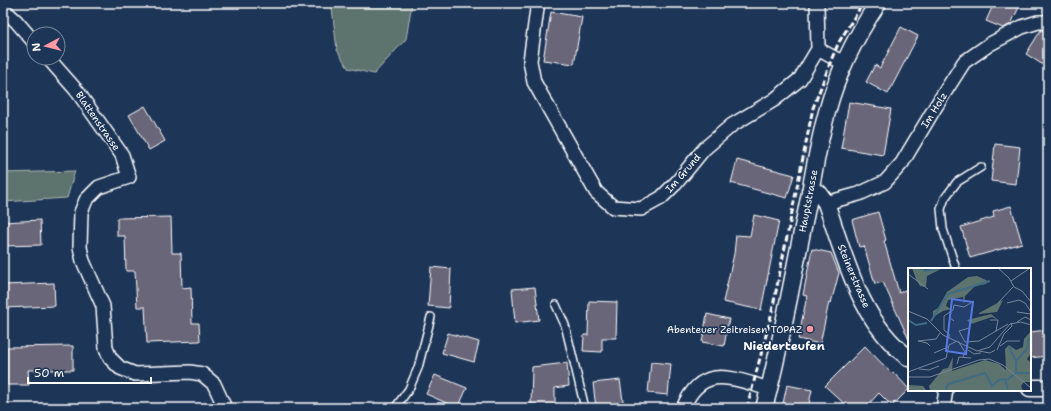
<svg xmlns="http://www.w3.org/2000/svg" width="1051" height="411" viewBox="0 0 1051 411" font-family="'Shantell Sans',sans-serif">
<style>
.green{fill:#5d736e;stroke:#aeb9b6}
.building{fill:#6b6679;stroke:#fff}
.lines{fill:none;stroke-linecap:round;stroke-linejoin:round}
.service-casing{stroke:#fff;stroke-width:10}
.minor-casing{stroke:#fff;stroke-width:16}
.tertiary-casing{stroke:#fff;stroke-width:19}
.service{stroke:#1d3557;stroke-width:7}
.minor{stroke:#1d3557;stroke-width:13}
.tertiary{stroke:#1d3557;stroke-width:16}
.rail{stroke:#fff;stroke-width:3;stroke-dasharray:6 3;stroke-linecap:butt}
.poi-dot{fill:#ff9aa2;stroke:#1d3557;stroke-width:1.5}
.labels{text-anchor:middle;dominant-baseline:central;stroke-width:3.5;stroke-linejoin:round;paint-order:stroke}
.street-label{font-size:10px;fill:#fff;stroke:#1d3557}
.poi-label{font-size:10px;fill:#fff;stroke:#1d3557;text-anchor:end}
.quarter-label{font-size:12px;font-weight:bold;fill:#fff;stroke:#1d3557}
.inset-river{fill:none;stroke:#406c86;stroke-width:2}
.inset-road{fill:none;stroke:#77869a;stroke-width:1}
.view{fill:#567ae2;fill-opacity:0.15;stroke:#567ae2;stroke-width:2}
.inset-edge{fill:none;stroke:#fff;stroke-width:2}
</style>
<rect width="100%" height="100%" fill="#1d3557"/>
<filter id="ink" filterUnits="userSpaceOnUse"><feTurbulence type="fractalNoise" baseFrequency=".025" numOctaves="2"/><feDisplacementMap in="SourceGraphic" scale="8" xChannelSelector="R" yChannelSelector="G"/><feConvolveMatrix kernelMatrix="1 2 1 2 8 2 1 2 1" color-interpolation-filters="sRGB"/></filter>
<g filter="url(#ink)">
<path class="green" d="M332,3H412L406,39L374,74L348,68L337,50L332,8Z
M75,171L67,198L3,202V173Z"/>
<path class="building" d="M994,3H1021L1011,24L1003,28L986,21Z
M551,12L582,17L574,64L543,60Z
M901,27L918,36L888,94L866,82L875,65L880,68Z
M1041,30H1048V68L1026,54Z
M849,102L891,109L883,155L841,148Z
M145,106L165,141L149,150L129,115Z
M995,144L1020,147L1016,184L991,181Z
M737,160L794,175L787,198L731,183Z
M1011,206L1022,243L970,258L961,227L994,217L993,211Z
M878,212L886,240L884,241L899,293L909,288V340L883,282L875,284L864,246L859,247L852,220Z
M754,215L779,221L761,310L723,302L734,254L736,235L750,236Z
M171,217L172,253H181L182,288L191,287L192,323H199L200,341L147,343L145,307H137L135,271H126L125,236H117V218Z
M40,220L41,245L3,246V222Z
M812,249L831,253L839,273L831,303L829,302L820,344L798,339L807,296L803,295Z
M431,267L451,269L449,308L428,306Z
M54,283L55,306L3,308V285Z
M535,287L539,320L515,323L512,289Z
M589,301L617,302L616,338H602V352L583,351L584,335H588Z
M707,314L729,319L724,346L702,342Z
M1047,330L1048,356L1030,358V332Z
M448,333L479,342L474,362L442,353Z
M73,346V370H28L29,385H7V347Z
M865,346L892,374L893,372L909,389L892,406L879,393L865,408H849L825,386Z
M651,362L671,364L668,395L648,393Z
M567,363L569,386L555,388V407H531L532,367Z
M435,375L467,388L458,408L426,394Z
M620,380L624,408H596L593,383Z
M787,385L812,390L808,408H782Z"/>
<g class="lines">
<g class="service-casing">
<path id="service" d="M956,269L943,229L941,209L945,198L957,182L981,167
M556,305L565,325L585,408
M395,408L409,389L418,368L431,317"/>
</g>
<g class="minor-casing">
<path id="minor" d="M817,3L818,49
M3,9L16,21L34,42
M537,9L530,61L534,82L596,192L613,207L641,209L661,198L677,182L704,149L732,125L774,100L800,79L818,49
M818,49L845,64
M48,58L77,91L122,155L129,177L99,187L86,200L81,212L80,247L83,261L103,306L106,348L110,358L120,368L135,374L190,372L202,374L214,384L225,408
M826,203L859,194L885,182L902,163L936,106L964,62L990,44L1022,27L1038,22H1048
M683,408C702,363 732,378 769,389
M943,408L946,390"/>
</g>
<g class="tertiary-casing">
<path id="tertiary" d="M810,191L819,193L826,203C845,257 860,322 909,358
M1030,388H1048
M764,408C783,339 794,268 809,198C814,170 819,141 827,112C837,74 856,36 878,3"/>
</g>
<use href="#service" class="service"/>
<use href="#minor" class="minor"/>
<use href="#tertiary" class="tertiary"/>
<path class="rail" d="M747,408L771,316L813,108L832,58L839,42L863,3"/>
</g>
</g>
<circle class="poi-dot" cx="810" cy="329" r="4"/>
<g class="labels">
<g class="street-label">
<text transform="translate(934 110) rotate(-58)">Im Holz</text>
<text transform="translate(98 121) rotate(55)">Blattenstrasse</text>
<text transform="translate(683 173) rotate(-49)">Im Grund</text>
<text transform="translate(808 201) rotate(-79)">Hauptstrasse</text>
<text transform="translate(854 276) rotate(67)">Steinerstrasse</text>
</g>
<g class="poi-label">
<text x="802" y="329">Abenteuer Zeitreisen TOPAZ</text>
</g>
<g class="quarter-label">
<text x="784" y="346">Niederteufen</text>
</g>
</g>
<g transform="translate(908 268)">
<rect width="123" height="123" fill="#1d3557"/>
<path d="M4,0L18,2L33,1L19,8L18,19L12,18L8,11ZM69,8L80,13L78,16L67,18L57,28L56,36L55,29L40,32L38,38L43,41L35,43L25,49V43L30,40L39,24L60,9ZM95,32L89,44L71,46V45ZM83,46L90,52L84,49L63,56L59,52ZM123,63V85L119,91L123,95V114H116L113,118L115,123H22L21,118L35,101L40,100L45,89L44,103L77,92L91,96L98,102L97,81L101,77L108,82L115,79L116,71ZM0,117L15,118L19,123H0Z" fill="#5d736e"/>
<path class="inset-river" d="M14,0L16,3L30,1M0,52L8,57L19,55M23,53L40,26L82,13M101,79L108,93M108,105H123M99,112L108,105V93L119,81L120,72L123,70M39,123L38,119L41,116L77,105L84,118L91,112L97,111L100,123"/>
<path class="inset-road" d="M90,0L101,10L106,19L114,23L123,34M0,6L20,21M103,13L122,0M90,35L105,19M99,35L111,32L117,35L123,44M0,43L19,51L35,67L69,83L82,79L102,56L113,54L123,57M43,43L42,50L46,53M109,44L123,46M82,52H90L88,63M109,54L117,49L123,52M41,70V66L36,62V48L45,42L46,37L56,39L66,33M50,73L57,84L55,89M57,74L71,73L100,56M57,74L51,63L61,60M22,78L19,75L10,73L28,71L32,65M92,78L99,73H112M60,82L66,86L73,85M89,82L96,66L104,58L103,55M71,83L82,85L87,82M26,85L40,79M49,96L51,89L63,90M11,101L21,102L31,98M0,104L38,90L41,77L49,73M0,109H22L71,92L81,91L95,97L123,120"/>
<path class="view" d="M44,31L65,34L58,86L38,83Z"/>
<rect width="123" height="123" class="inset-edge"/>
</g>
<rect width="1051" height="411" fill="none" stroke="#1d3557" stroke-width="16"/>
<rect x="8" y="8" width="1035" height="395" fill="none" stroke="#fff" stroke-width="1.5" filter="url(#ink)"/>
<g transform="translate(46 46) rotate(263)"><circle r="19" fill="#1d3557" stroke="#77869a"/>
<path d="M0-3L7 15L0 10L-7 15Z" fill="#ff9aa2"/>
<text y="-6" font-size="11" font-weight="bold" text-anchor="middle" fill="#ffffff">N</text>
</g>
<path d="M28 377v6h123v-6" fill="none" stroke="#ffffff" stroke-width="2"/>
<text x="34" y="377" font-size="12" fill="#ffffff" stroke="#1d3557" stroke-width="3" paint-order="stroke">50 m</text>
</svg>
